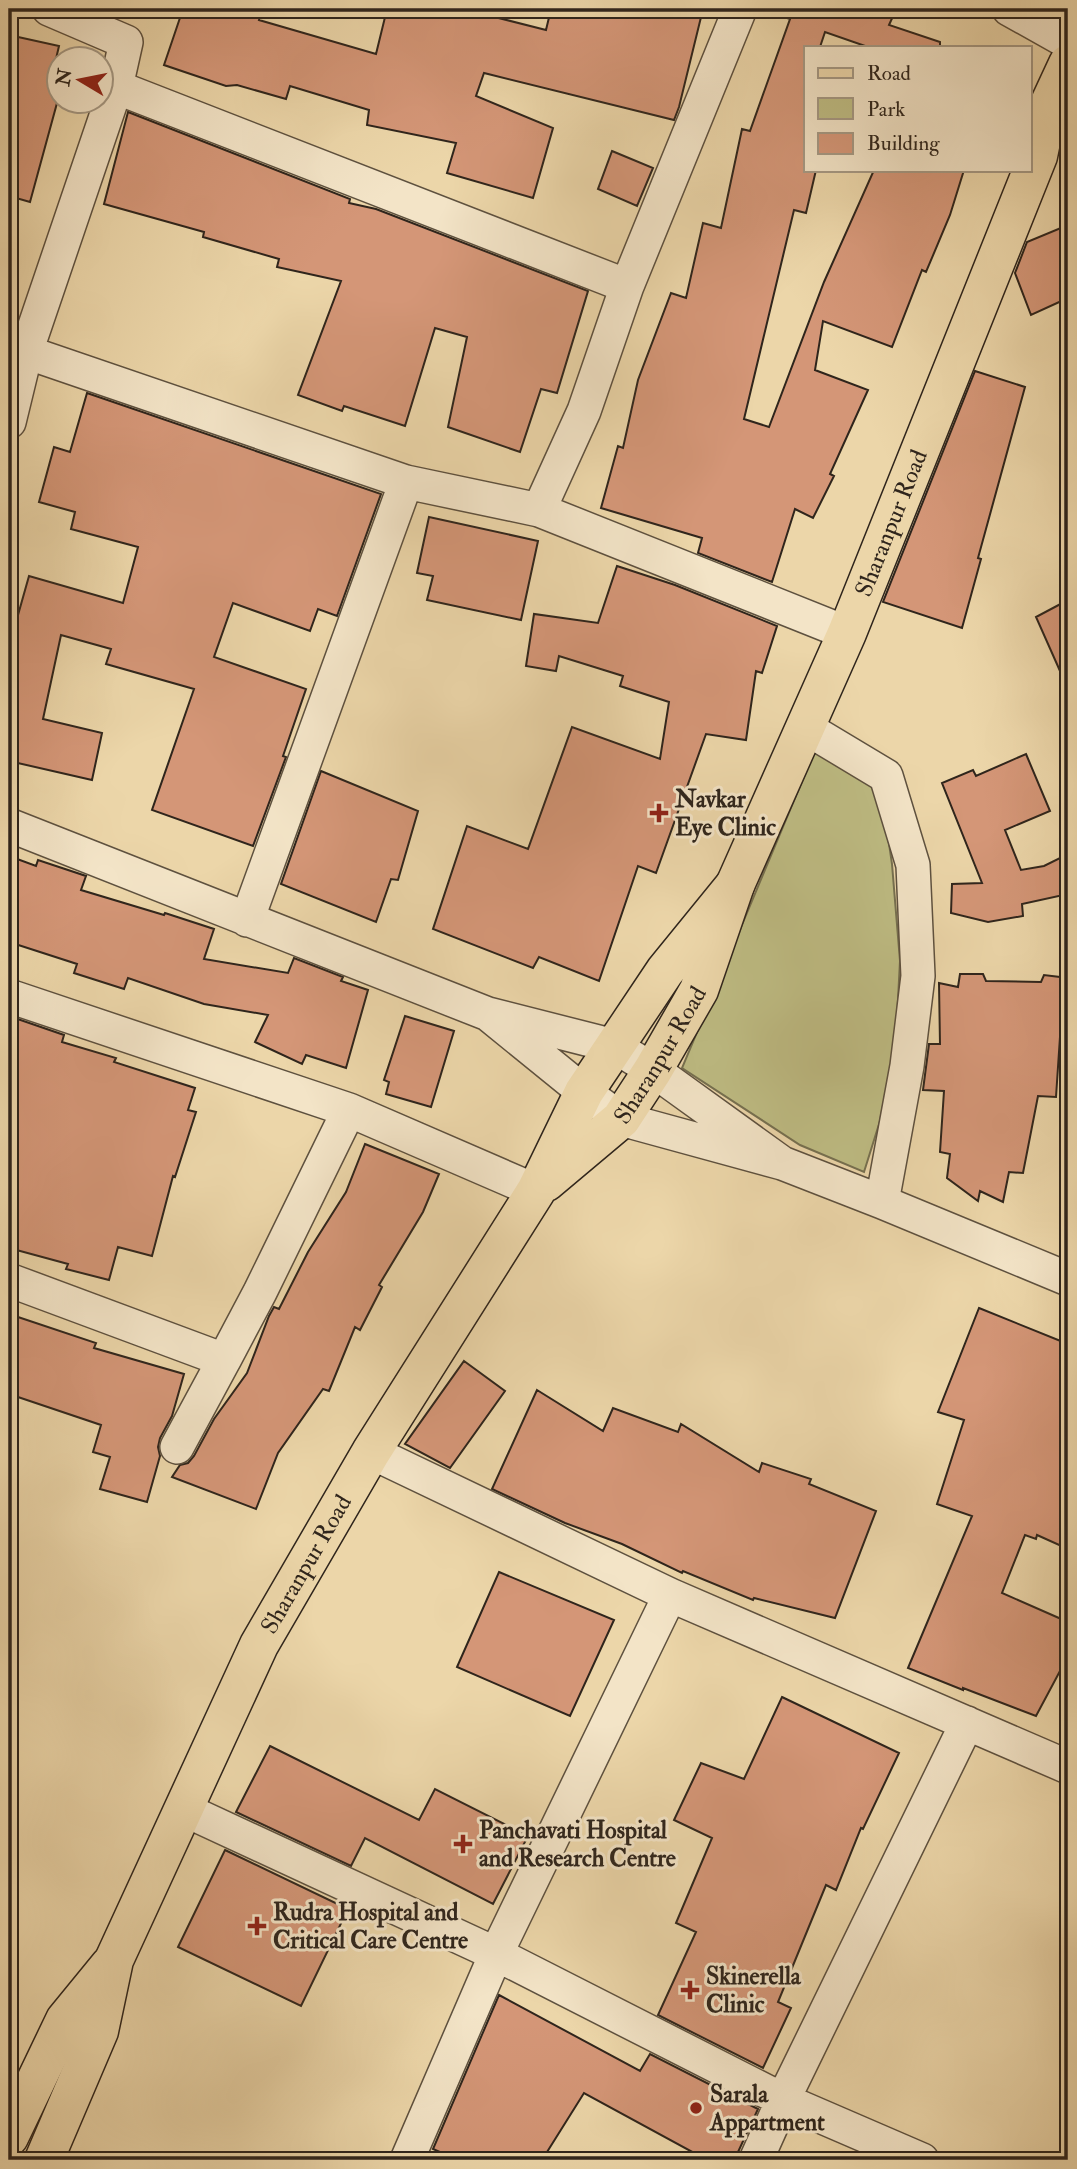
<svg xmlns="http://www.w3.org/2000/svg" width="1077" height="2169" viewBox="0 0 1077 2169" font-family="'IM FELL Double Pica',serif">
<style>
.green{fill:#bebc83;stroke:#767050;stroke-width:2}
.building{fill:#d49677;stroke:#2f251c;stroke-width:2}
.lines{fill:none;stroke-linecap:round;stroke-linejoin:round}
.minor-casing{stroke:#5e513f;stroke-width:36}
.major-casing{stroke:#2f251c;stroke-width:41}
.minor{stroke:#f3e4c7;stroke-width:33}
.major{stroke:#ecd6a9;stroke-width:38}
.poi-dot{fill:#8f2418;stroke:#f3e4c7;stroke-width:2.5}
.labels{text-anchor:middle;dominant-baseline:central;stroke-width:6;stroke-linejoin:round;paint-order:stroke}
.street-label{font-size:24px;fill:#2f251c;stroke:#f3e4c7}
.poi-label{font-size:24px;font-weight:bold;fill:#2f251c;stroke:#f3e4c7;text-anchor:start}
</style>
<rect width="100%" height="100%" fill="#ecd6a9"/>
<filter id="stains"><feTurbulence type="fractalNoise" baseFrequency=".00286" numOctaves="4"/><feColorMatrix values="0 0 0 0 .2 0 0 0 0 .09 0 0 0 0 .02 0 0 0 .5 -.17"/></filter>
<radialGradient id="worn" r=".72"><stop offset=".6" stop-color="#630" stop-opacity="0"/><stop offset="1" stop-color="#630" stop-opacity=".3"/></radialGradient>
<path class="green" d="M816,748L872,781L886,823L892,864L900,961L896,1038L880,1121L864,1172L800,1145L682,1068Z"/>
<path class="building" d="M183,9H263L259,20L376,54L387,9H463L546,30L551,9H703L679,107L674,120L484,73L476,96L553,128L533,198L447,173L456,143L367,125L369,110L290,86L286,99L237,85L226,86L164,65Z
M771,9H879L894,14L889,25L940,42V47H868L825,32L820,47H806V170H816L806,213L794,210L744,419L769,427L824,282L874,170H964L950,215L926,272L922,270L892,347L823,321L815,370L868,390L830,474L834,476L813,518L795,509L772,582L698,553L702,538L601,508L618,446L623,448L638,380L671,293L686,298L703,223L721,228L742,129L750,131L790,19L770,12Z
M9,35L59,46L52,76L60,78V92L30,202L9,196Z
M128,112L350,199L349,203L376,209L588,291L557,393L541,389L520,452L448,427L467,337L435,328L405,426L344,406L342,411L298,395L341,281L277,267L279,259L203,237L204,232L104,204Z
M612,151L653,168L637,206L598,189Z
M1068,225V298L1031,315L1015,273L1027,242Z
M975,371L1025,387L978,558L981,559L962,628L883,602Z
M87,393L381,494L337,616L318,609L310,631L233,603L214,657L306,689L283,756L286,757L253,846L152,810L194,689L106,664L111,649L61,635L43,719L102,733L92,780L9,761V647L29,576L123,603L138,547L71,529L75,512L39,502L54,447L70,452Z
M429,517L538,541L521,620L427,600L433,576L417,573Z
M617,566L675,585L777,626L762,673L756,671L746,740L706,734L656,873L638,866L599,981L539,957L533,968L433,929L467,826L528,849L572,727L660,759L669,702L620,686L623,676L559,656L556,671L526,666L534,614L598,623Z
M1068,600V689L1036,617Z
M1026,754L1050,811L1005,830L1021,870L1044,866L1068,854V894L1022,904L1023,916L988,922L951,913L952,884L982,883L942,783L973,770L976,776Z
M321,771L418,811L398,880L391,879L376,922L281,884Z
M9,856L36,866L38,860L86,876L81,890L164,915L165,913L214,929L204,959L288,973L294,958L343,977L341,981L368,990L346,1068L306,1055L302,1064L255,1042L268,1015L204,1004L128,978L124,989L74,973L77,964L9,942Z
M960,974H983L986,981L1041,982L1044,975L1068,978V1022H1061L1056,1097L1038,1096L1023,1173L1009,1172L1003,1202L980,1191L978,1201L947,1178L950,1154L940,1152L944,1091L923,1090L929,1044H940L939,983L958,987Z
M9,1016L64,1035L62,1042L116,1058L114,1062L195,1088L188,1110L196,1112L175,1177L173,1176L152,1256L118,1247L109,1280L66,1269L68,1264L9,1248Z
M405,1016L454,1031L431,1107L386,1094L389,1082L384,1080Z
M365,1144L439,1174L423,1212L379,1285L382,1287L360,1330L355,1327L329,1391L323,1389L278,1453L256,1509L172,1477L180,1465L188,1463L194,1456L214,1419L247,1373L269,1316L274,1307L279,1309L308,1252L346,1192Z
M979,1308L1068,1344V1549L1037,1535L1036,1539L1025,1535L1002,1593L1068,1622V1656L1036,1716L963,1688V1690L908,1668L972,1516L937,1504L964,1420L938,1412Z
M9,1314L96,1343L94,1348L184,1374L172,1416L160,1438L158,1447L160,1456L147,1502L100,1489L110,1457L93,1452L101,1425L9,1394Z
M464,1361L505,1391L450,1468L405,1444Z
M537,1390L603,1431L613,1408L678,1432L681,1424L759,1472L762,1463L811,1479L809,1484L876,1511L835,1618L754,1598L753,1600L683,1571L682,1573L622,1544L565,1523L492,1489Z
M499,1572L614,1620L570,1716L457,1667Z
M782,1697L899,1753L863,1829L861,1828L836,1890L826,1885L778,2002L791,2008L763,2068L658,2015L696,1932L676,1923L712,1838L674,1820L701,1763L744,1779Z
M270,1746L419,1820L435,1789L528,1836L493,1904L365,1838L351,1866L236,1812Z
M225,1850L348,1909L301,2006L178,1947Z
M499,1995L640,2071L650,2054L758,2109L738,2152L737,2160H707L584,2093L542,2160H458L433,2149Z"/>
<g class="lines">
<g class="minor-casing">
<path id="minor" d="M49,9L126,42L116,87
M1009,9L1068,42
M627,286L116,87L26,352L406,482L539,510L847,633
M9,422L26,352
M539,510L584,411L627,286L740,9
M806,728L886,776L913,865L918,976L907,1066L882,1202
M9,825L488,1014L614,1046L653,1070L782,1163L621,1119L584,1092L488,1014
M247,920L406,482
M9,996L349,1110L260,1292L224,1360L9,1280
M349,1110L536,1191
M782,1163L882,1202L1068,1279
M177,1447L224,1360
M371,1452L670,1595L1068,1767
M183,1809L496,1954L783,2100L922,2160
M407,2160L496,1954L670,1595
M756,2160L783,2100L967,1723"/>
</g>
<g class="major-casing">
<g id="major">
<path id="s1" d="M546,1182L621,1119L653,1070L699,990L735,885L847,633L1038,156L1048,107L1068,64"/>
<path d="M9,2137L65,2020L110,1965"/>
<path id="s2" d="M44,2160L99,2031L114,1960L259,1645L371,1452L536,1191L584,1092L665,971L735,885"/>
</g>
</g>
<use href="#minor" class="minor"/>
<use href="#major" class="major"/>
</g>
<g class="poi-dot">
<path d="M655.5 802.5h7v7h7v7h-7v7h-7v-7h-7v-7h7z"/>
<path d="M459.5 1833.5h7v7h7v7h-7v7h-7v-7h-7v-7h7z"/>
<path d="M253.5 1915.5h7v7h7v7h-7v7h-7v-7h-7v-7h7z"/>
<path d="M686.5 1979.5h7v7h7v7h-7v7h-7v-7h-7v-7h7z"/>
<circle cx="696" cy="2108" r="7"/>
</g>
<g class="labels">
<g class="street-label">
<text stroke="none"><textPath href="#s1" startOffset="754">Sharanpur Road</textPath></text>
<text stroke="none"><textPath href="#s1" startOffset="173">Sharanpur Road</textPath></text>
<text stroke="none"><textPath href="#s2" startOffset="653">Sharanpur Road</textPath></text>
</g>
<g class="poi-label">
<text x="675" y="799">Navkar<tspan x="675" dy="28">Eye Clinic</tspan></text>
<text x="479" y="1830">Panchavati Hospital<tspan x="479" dy="28">and Research Centre</tspan></text>
<text x="273" y="1912">Rudra Hospital and<tspan x="273" dy="28">Critical Care Centre</tspan></text>
<text x="706" y="1976">Skinerella<tspan x="706" dy="28">Clinic</tspan></text>
<text x="710" y="2094">Sarala<tspan x="710" dy="28">Appartment</tspan></text>
</g>
</g>
<rect width="1077" height="2169" fill="none" stroke="#ecd6a9" stroke-width="35"/>
<rect x="10" y="10" width="1056" height="2148" fill="none" stroke="#2f251c" stroke-width="3.5"/>
<rect x="18" y="18" width="1042" height="2134" fill="none" stroke="#2f251c" stroke-width="2"/>
<rect x="804" y="46" width="228" height="126" fill="#f3e4c7" stroke="#a59883" stroke-width="2"/>
<rect x="818" y="68" width="35" height="10" fill="#ecd6a9" stroke="#a59883" stroke-width="2"/>
<text x="867" y="80" font-size="21" fill="#2f251c">Road</text>
<rect x="818" y="98" width="35" height="21" fill="#bebc83" stroke="#a59883" stroke-width="2"/>
<text x="867" y="116" font-size="21" fill="#2f251c">Park</text>
<rect x="818" y="133" width="35" height="21" fill="#d49677" stroke="#a59883" stroke-width="2"/>
<text x="867" y="150" font-size="21" fill="#2f251c">Building</text>
<g transform="translate(80 80) rotate(280)"><circle r="33" fill="#f3e4c7" stroke="#a59883" stroke-width="2"/>
<path d="M0-5L12 26L0 18L-12 26Z" fill="#8f2418"/>
<text y="-10" font-size="19" font-weight="bold" text-anchor="middle" fill="#2f251c">N</text>
</g>
<rect width="100%" height="100%" filter="url(#stains)"/>
<rect width="100%" height="100%" fill="url(#worn)"/>
</svg>
